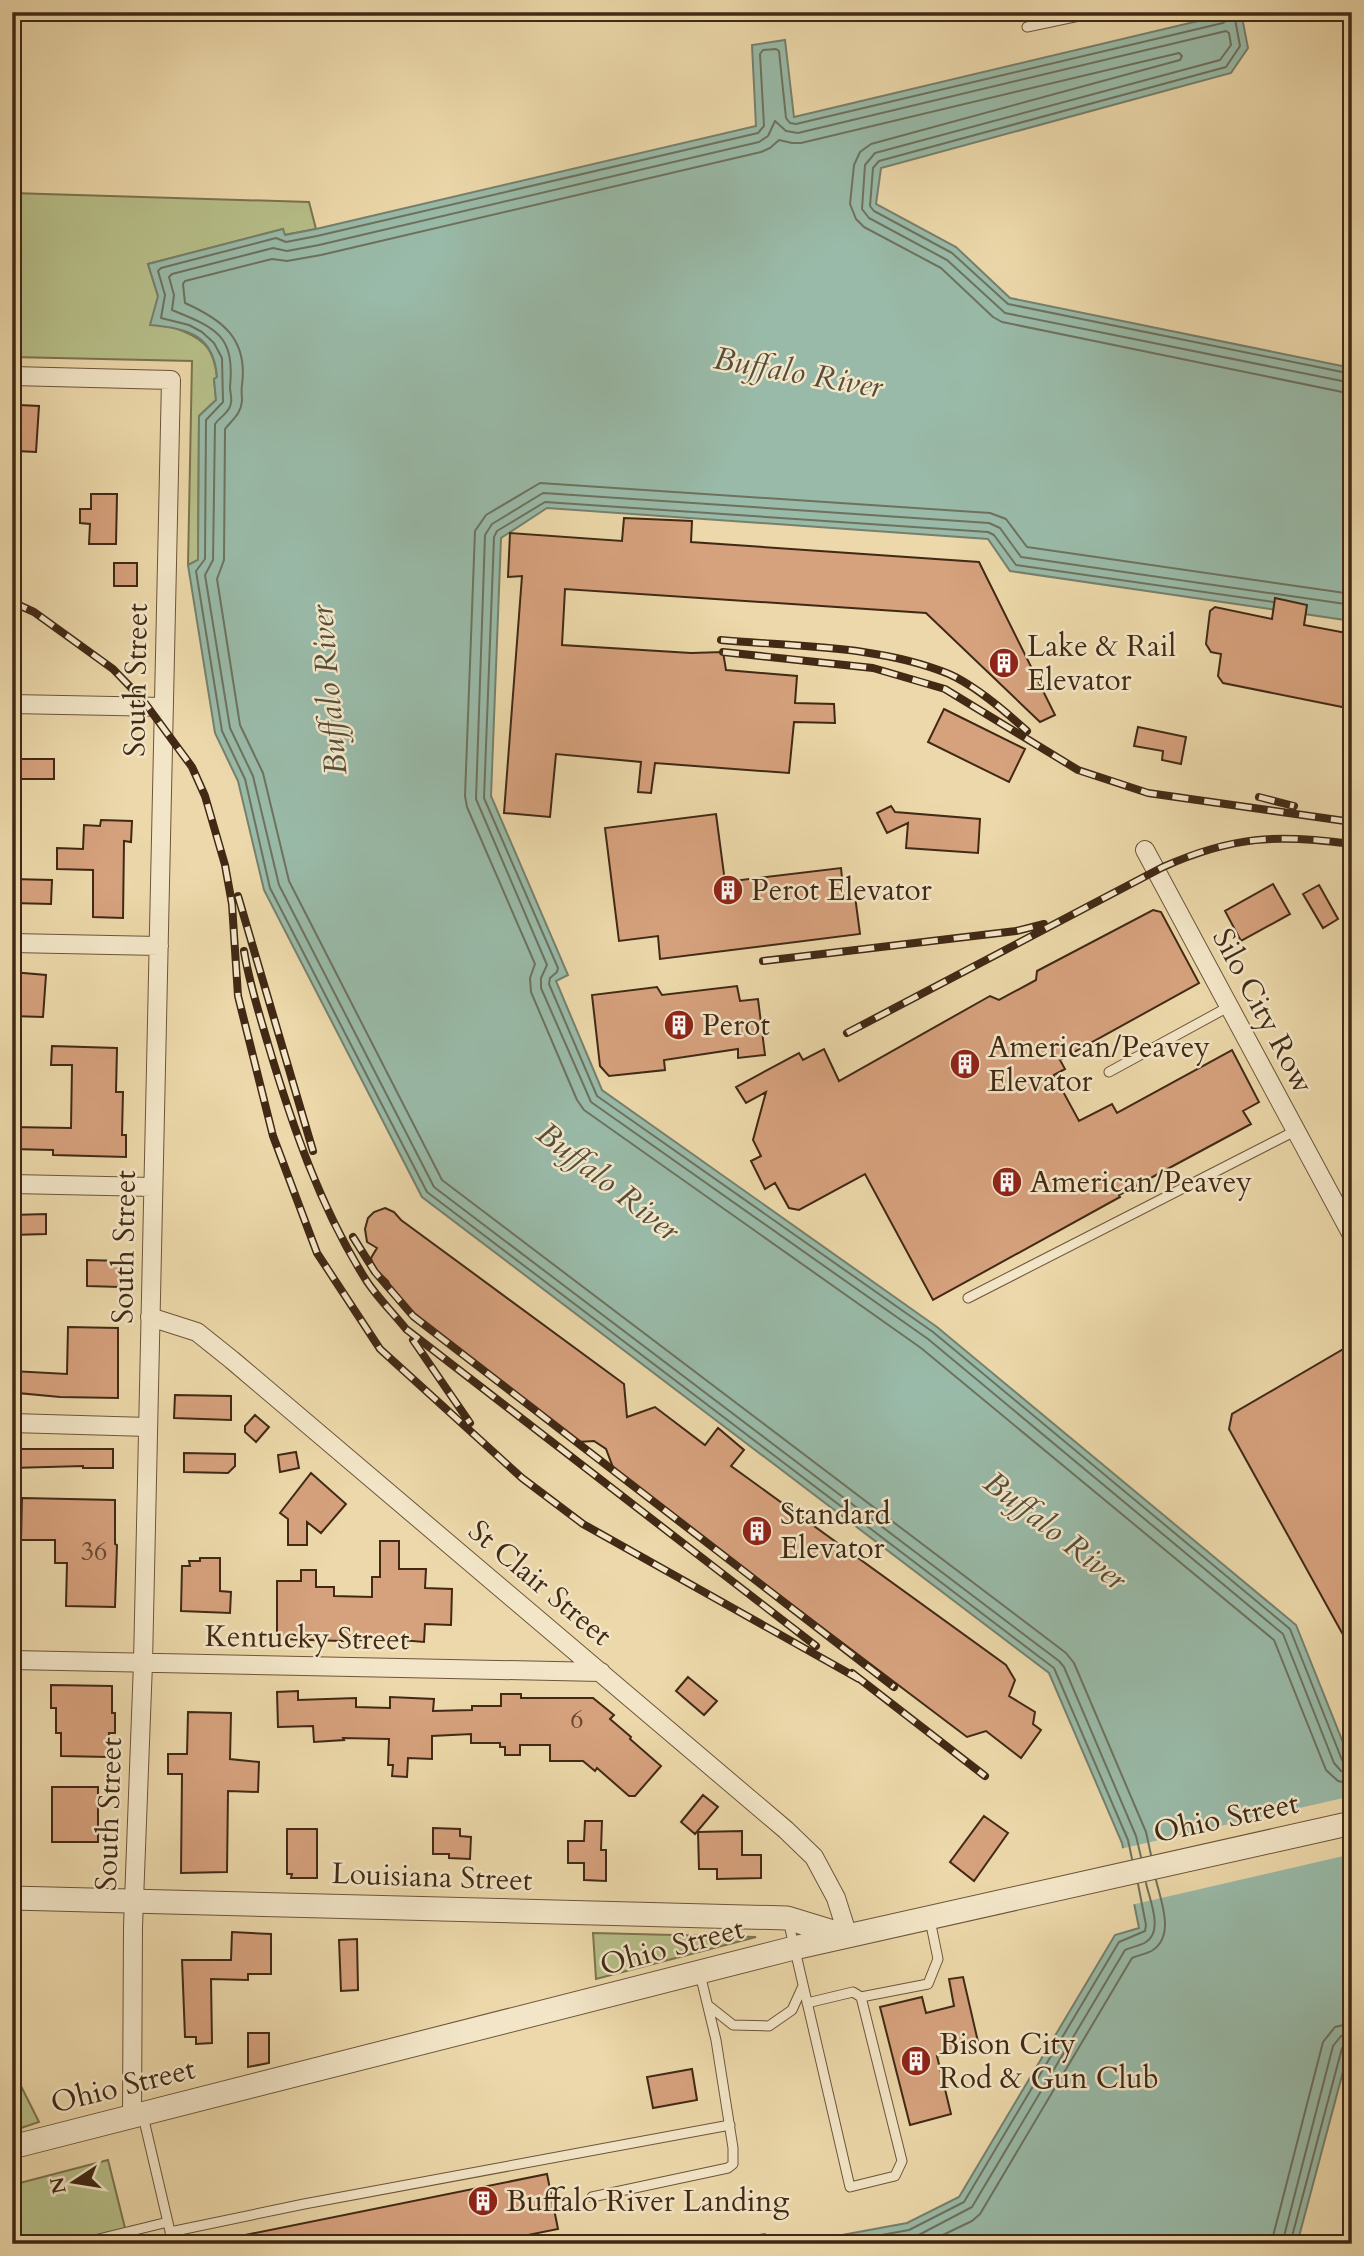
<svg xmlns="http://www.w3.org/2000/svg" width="1364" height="2256" viewBox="0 0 1364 2256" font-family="Cardo,serif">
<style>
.green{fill:#b7bf89;stroke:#7c744f;stroke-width:2}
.water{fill:#99baa8;stroke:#76806d;stroke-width:2}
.pier{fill:#ecd8aa}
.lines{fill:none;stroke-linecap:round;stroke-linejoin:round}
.shore{stroke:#6d725e;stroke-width:2}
.building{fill:#d6a17d;stroke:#412915;stroke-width:2}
.service-casing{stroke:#6c553a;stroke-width:11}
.minor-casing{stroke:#6c553a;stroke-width:20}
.tertiary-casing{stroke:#6c553a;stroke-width:25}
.service{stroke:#f3e6c8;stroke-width:9}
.minor{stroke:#f3e6c8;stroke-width:18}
.tertiary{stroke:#f3e6c8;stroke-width:23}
.rail-casing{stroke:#412915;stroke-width:8}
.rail{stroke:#f3e6c8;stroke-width:5;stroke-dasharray:16;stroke-linecap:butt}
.labels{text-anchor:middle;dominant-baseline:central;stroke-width:5;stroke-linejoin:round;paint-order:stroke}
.number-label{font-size:26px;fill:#66472f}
.poi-label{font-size:30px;fill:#412915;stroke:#f3e6c8;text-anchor:start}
.street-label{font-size:30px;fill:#412915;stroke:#f3e6c8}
.water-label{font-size:32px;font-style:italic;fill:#574d3a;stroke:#f3e6c8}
</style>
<rect width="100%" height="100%" fill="#ecd8aa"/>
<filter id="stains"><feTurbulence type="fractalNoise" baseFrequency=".00286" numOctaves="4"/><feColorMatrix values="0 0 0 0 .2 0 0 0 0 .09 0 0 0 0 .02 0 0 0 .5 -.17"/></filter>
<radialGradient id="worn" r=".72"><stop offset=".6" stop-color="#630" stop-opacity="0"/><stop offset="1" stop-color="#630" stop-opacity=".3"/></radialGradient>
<path class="green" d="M12,193L309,202L316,229L284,235L283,229L148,264L158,296L172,327C202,337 214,346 217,378L214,379L216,400L199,416L198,560L188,565L192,361L12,357Z
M593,1933L756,1937L596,1979Z
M12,2076L17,2078L39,2122L12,2131Z
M108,2160L129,2244H12V2185Z"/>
<path class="water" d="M1236,12H1241L1248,48L1231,73L881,168L876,204L956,247L1010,298L1352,368V621L1010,571L988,539L547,508L501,538L491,796L568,975L556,981L602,1090L937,1327L1296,1625L1352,1765V2038L1297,2244H793L907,2223L959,2197L1115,1935L1139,1928L1122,1843L1049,1673L422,1197L264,890L238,781L215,733L188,565L198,560L199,416L216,400L214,379L217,377C214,335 188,328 150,325L158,296L148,264L283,229L285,235L316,229L756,126L752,45L785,40L794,117Z
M765,2234L767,2244H717L764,2234Z"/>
<path class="pier" d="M1352,1796V1854L1131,1905L1120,1849Z"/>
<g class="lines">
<path class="shore" d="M1352,594L1027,547L1006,519L990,513L540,483L486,515L475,531L465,796L467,807L535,964L530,978L531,992L577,1100L584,1110L921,1348L1274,1640L1326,1770L1338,1781L1352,1784
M1273,602L1016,565L994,535L988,532L545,502L497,531L494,537L484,798L558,968L557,972L550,978L549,984L597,1096L933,1332L1290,1629L1342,1760L1346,1764L1352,1765
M1352,605L1021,557L1000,528L989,523L543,493L492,524L485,535L476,799L547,965L541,978V988L591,1102L928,1339L1283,1634L1334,1763L1341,1771L1352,1774
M1151,1855L1146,1832L1074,1663L1066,1653L442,1180L289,881L263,773L240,725L217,579L224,560L225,429C232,420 241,414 242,401C242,396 241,390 242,385C248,339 223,320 185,303L183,284L185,281L272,259L287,261L321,255L761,152L770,148L779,140L792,143H801L1179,53L1182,56L1180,60L871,144L860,152L854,165L850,204L856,219L864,227L941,268L993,317L1002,322L1352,394
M1141,1857L1136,1836L1064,1667L1059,1661L434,1187L279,885L253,776L230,728L205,575L213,560L215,424C220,417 230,412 231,403C232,397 230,392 230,387C235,335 216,328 172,310L174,295L169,277L172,274L273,248L287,251L319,245L759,142L768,136L775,121L786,131L798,133L1226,31L1229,33L1231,45L1220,60L875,153L865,165L862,209L869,218L947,260L1005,313L1352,383
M1132,1859L1128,1840L1054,1668L427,1192L270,888L245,779L222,731L196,571L205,559L206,420L223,402L222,358L214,343L202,332L189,325L161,318L165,295L158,271L161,268L276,238L286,242L317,236L758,133L764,126L760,54L763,50L776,49L779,51L786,118L790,123L796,124L1223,23L1232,17L1235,19L1240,46L1226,67L879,161L873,168L870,206L874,211L952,253L1008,304L1352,374
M832,2244L909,2230L964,2202L1119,1942L1145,1931L1146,1925L1138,1884
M881,2244L913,2238L972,2207L1125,1950C1131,1947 1140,1946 1146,1942C1164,1931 1149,1898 1146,1883
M924,2244L972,2221L980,2214L1132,1958C1138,1955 1147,1954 1153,1950C1175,1935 1161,1901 1156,1880
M1271,2244L1323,2042L1335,2027L1352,2023
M1282,2244L1333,2046L1341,2036L1352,2034
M1290,2244L1342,2048L1345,2044L1352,2042"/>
</g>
<path class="building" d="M19,405L39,406L36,452L17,451Z
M91,494H117L116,544H89L90,524L80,523V509H91Z
M624,518L692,521L691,542L979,562L1055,715L1040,722L926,613L565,589L562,645L691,653L723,652L726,670L797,676L795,703L834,704L835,723L794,722L789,773L655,763L651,793L638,792L641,762L556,754L550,817L504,813L522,576L508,577L510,533L622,541Z
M114,563H137V586H114Z
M1275,598L1307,605L1304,625L1352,634V709L1223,683L1218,676L1221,654L1211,652L1206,644L1210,611L1215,607L1272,619Z
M944,709L1025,749L1009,782L928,742Z
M1138,727L1186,737L1181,764L1162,760L1163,751L1134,746Z
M12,759H54V779H12Z
M891,806L895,812L980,819L978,853L906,848L908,823L887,833L877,813Z
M716,814L725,882L841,868L844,898L855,896L860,934L660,959L658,936L619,941L605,828Z
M101,820L132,821L131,842L124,841L123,918L93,917V870L57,869V848L83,849L84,825L100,826Z
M12,879L52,880L51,904L12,903Z
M1273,884L1290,914L1241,941L1225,911Z
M1319,885L1338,919L1323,928L1303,894Z
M1153,910L1161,912L1199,983L1060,1060L1065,1069L1054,1075L1079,1121L1112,1104L1117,1113L1232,1050L1259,1102L1243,1111L1251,1124L1119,1195L1120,1197L933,1300L865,1174L799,1210L789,1208L775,1183L765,1189L751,1161L761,1156L753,1140L766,1092L746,1103L736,1087L799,1053L803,1060L824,1049L839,1081L990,996L999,1000L1036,980L1037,971Z
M12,972L46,975L43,1017L12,1016Z
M737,986L740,1001L758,999L765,1055L738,1058V1049L664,1060L665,1070L609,1076L600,1066L592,995L657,987L662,995Z
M52,1046L117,1048L116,1092H123L122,1135H126V1157L53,1155V1150L12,1149V1127L71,1128L72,1065H51Z
M385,1208L394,1212L401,1220L624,1384L627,1417L655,1407L705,1445L718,1428L744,1450L731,1466L1006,1665L1015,1680L1009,1696L1035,1712L1033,1724L1041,1730L1021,1758L986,1731L967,1737L614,1470L606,1449L594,1441L578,1442L417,1317L391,1288L388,1281L374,1268L371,1258L377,1248L367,1242L365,1229L368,1218L374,1212Z
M46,1214V1234L12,1235V1215Z
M87,1260L121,1261L120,1287L87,1286Z
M68,1327L118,1328V1398L60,1397L18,1393V1389H12V1371L67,1374Z
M1352,1344V1651L1229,1429L1232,1414Z
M175,1395L231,1396V1420L174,1418Z
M255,1415L269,1427L256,1442L245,1432V1426Z
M21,1449H113V1468H83V1466L12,1468V1451H21Z
M296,1452L299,1468L280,1472L278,1455Z
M184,1453L235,1454V1466L228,1473L184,1472Z
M311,1473L346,1504L321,1533L307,1522V1545H288V1519L280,1513Z
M22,1498L115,1500V1544L117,1545L115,1607L66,1606L67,1563H55V1540H21Z
M380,1541H399V1569H426L425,1588L452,1589L451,1625L425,1624L424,1642L364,1637V1640L342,1641L277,1639V1581H301V1570H316V1587H334V1596L372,1597V1577H380Z
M200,1558H220V1591L231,1592L230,1613L181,1611L182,1566H190L189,1561H200Z
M688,1677L717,1701L704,1715L676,1691Z
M51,1685L112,1686V1713H115V1733H109L108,1757L61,1756V1733H56V1708H51Z
M298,1691V1700L356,1698V1707L390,1708V1697L434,1699L433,1711L472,1710V1706H501V1694H521V1698H593L614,1715L610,1719L631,1737L630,1739L661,1766L635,1796H629L597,1768L595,1771L583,1761H550V1745H520V1755H505V1747H500V1743H471V1734L432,1736V1759L408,1758L407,1777L392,1776L393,1765H388L389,1739L343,1738L344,1740L314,1742L313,1726L278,1727L277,1692Z
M188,1712L231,1713L230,1759L259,1762L258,1792L228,1791L227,1872L181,1873L182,1774H168V1754H187Z
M52,1787H98V1842H52Z
M703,1795L718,1807L695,1834L681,1822Z
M984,1816L1008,1833L974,1881L950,1862Z
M585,1821H602L601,1850H606V1881L584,1880V1863H568V1841H584Z
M433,1828L460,1829V1836L471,1837L470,1859L449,1858V1854H433Z
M287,1829H317V1878H291L292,1874H287Z
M742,1831V1855H761V1878L717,1879V1869H699L698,1832Z
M232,1932L271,1934V1974H248V1980L211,1979L212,2043L196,2044V2037H185L182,1960H231Z
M357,1939L358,1990L341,1991L339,1940Z
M963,1977L979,2046L937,2056L951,2114L910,2125L880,2007L922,1997L926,2013L954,2006L949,1979Z
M248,2033H269V2063L248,2067Z
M692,2069L697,2100L653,2108L647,2077Z
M547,2174L558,2229L483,2244H241L240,2236Z"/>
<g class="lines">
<g class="service-casing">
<path id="service" d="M1027,27L1098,12
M1109,1072L1230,1006
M968,1298L1295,1131
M788,1920L850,2187L895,2176L902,2161L861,1997L853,1992L807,2003
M861,1997L928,1984L938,1959L930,1920
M709,2006L733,2025L769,2026L792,2010L802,1988
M143,2116L173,2244
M592,2197L728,2168L733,2164V2148L716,2040L700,1974
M170,2232L304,2204L730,2125
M78,2244L168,2222"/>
</g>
<g class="minor-casing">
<path id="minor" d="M12,376L171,380L143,1663L133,1927L132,2116
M12,704L164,707
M1145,850L1352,1235
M12,943L159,946
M12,1184L153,1187
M150,1317L197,1332L232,1360L786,1830L814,1857L836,1898L848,1936
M12,1423L148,1427
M12,1660L601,1672"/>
</g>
<g class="tertiary-casing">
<path id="tertiary" d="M12,1898L787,1918L846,1936
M12,2147L794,1948L1352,1823"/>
</g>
<use href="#service" class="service"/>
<use href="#minor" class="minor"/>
<use href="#tertiary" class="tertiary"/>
<g class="rail-casing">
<path id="rail" d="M12,602L34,612L113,669L142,699L192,767L205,796L225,865L232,904L238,996L273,1136L317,1253L380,1349L522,1478L583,1524L859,1679
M721,640C797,647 878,645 949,674C976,686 1005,711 1027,731
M723,652L873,668L945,689L1078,770L1148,793L1352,822
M1259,797L1294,806
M238,896L313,1151
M244,951C249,982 259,1013 268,1044C292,1125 320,1207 366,1280C377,1297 393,1313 406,1329L816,1646
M763,961L1016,931L1044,924
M847,1033L1163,867C1233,836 1276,834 1352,844
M353,1237L375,1272L413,1316L894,1687
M413,1340L470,1423
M852,1673L985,1776"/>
</g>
<use href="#rail" class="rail"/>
</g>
<defs>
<g id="building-disc" transform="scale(1.575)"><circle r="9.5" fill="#8f2418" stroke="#f3e6c8"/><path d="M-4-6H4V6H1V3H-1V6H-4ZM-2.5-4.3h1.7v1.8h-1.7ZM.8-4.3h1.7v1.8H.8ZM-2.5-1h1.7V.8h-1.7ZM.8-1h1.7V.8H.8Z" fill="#fff"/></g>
</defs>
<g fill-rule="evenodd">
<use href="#building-disc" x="1004" y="663"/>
<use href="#building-disc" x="728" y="890"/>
<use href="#building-disc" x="679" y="1025"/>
<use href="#building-disc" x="965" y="1064"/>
<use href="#building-disc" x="1007" y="1182"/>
<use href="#building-disc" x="757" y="1531"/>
<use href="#building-disc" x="916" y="2061"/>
<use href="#building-disc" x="483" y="2201"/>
</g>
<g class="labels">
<g class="number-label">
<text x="94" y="1551">36</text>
<text x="577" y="1719">6</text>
</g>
<g class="poi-label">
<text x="1027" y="646">Lake &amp; Rail<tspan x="1027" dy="34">Elevator</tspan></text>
<text x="751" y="890">Perot Elevator</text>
<text x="702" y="1025">Perot</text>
<text x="988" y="1047">American/Peavey<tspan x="988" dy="34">Elevator</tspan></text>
<text x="1030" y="1182">American/Peavey</text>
<text x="780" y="1514">Standard<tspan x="780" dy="34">Elevator</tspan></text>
<text x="939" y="2044">Bison City<tspan x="939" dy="34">Rod &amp; Gun Club</tspan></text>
<text x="506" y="2201">Buffalo River Landing</text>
</g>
<g class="street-label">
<text transform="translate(136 680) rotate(-89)">South Street</text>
<text transform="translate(1263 1011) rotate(62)">Silo City Row</text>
<text transform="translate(124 1247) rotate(-89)">South Street</text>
<text transform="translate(540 1583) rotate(40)">St Clair Street</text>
<text transform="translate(307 1638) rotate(1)">Kentucky Street</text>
<text transform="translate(109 1814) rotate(-88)">South Street</text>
<text transform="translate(1226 1818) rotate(-12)">Ohio Street</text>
<text transform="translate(432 1877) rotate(2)">Louisiana Street</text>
<text transform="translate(672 1947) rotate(-15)">Ohio Street</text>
<text transform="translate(123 2086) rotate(-14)">Ohio Street</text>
</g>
<g class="water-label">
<text transform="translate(798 373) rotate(10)">Buffalo River</text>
<text transform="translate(329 690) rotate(-95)">Buffalo River</text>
<text transform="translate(608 1182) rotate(38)">Buffalo River</text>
<text transform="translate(1055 1531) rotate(38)">Buffalo River</text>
</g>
</g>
<rect width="1364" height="2256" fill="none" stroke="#ecd8aa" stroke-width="42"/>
<rect x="14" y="14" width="1336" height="2228" fill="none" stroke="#412915" stroke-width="3.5"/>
<rect x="21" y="21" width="1322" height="2214" fill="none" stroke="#412915" stroke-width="2"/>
<g transform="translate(74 2182) rotate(258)" stroke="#f3e6c8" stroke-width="5" paint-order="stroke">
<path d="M0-5L12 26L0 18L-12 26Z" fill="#412915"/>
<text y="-10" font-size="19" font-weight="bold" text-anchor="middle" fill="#412915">N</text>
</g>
<rect width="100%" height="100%" filter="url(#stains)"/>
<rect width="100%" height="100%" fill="url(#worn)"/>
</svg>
